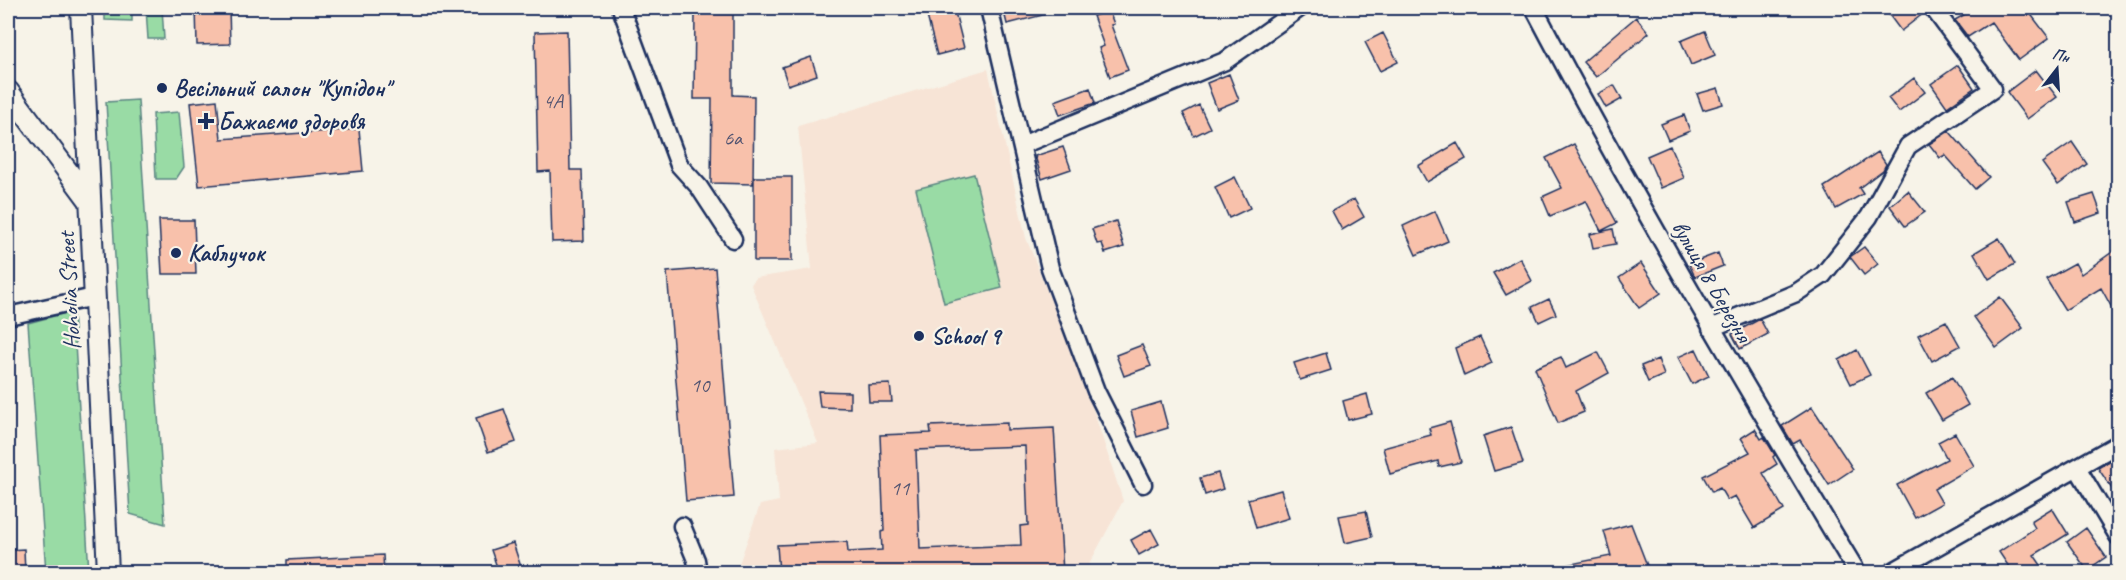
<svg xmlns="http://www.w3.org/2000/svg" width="2126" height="580" viewBox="0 0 2126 580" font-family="Caveat,sans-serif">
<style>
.built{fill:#f7e4d6}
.green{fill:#99dba5;stroke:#5a8582;stroke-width:1.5}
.building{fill:#f8c1ab;stroke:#1b2f5e;stroke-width:1.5;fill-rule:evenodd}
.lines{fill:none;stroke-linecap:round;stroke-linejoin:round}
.minor-casing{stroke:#1b2f5e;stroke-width:21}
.tertiary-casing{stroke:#1b2f5e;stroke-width:24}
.minor{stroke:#f7f3e8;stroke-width:16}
.tertiary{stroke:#f7f3e8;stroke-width:20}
.poi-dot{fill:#1b2f5e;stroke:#f7f3e8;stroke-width:2}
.labels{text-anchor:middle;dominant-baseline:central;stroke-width:4.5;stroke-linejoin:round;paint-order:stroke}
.number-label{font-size:21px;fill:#525471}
.poi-label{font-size:24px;font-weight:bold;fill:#1b2f5e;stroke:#f7f3e8;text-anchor:start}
.street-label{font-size:24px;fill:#1b2f5e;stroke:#f7f3e8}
</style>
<rect width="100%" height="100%" fill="#f7f3e8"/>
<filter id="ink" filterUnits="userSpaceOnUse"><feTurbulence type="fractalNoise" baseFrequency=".0167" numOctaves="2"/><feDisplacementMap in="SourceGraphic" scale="12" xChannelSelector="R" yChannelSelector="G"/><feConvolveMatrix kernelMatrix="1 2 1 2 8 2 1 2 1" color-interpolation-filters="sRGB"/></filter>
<g filter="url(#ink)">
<path class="built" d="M988,69L1026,238L1088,394L1123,501L1085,572H736L760,505L779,501L775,448L818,443L751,285L755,278L812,269L798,126Z"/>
<path class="green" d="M105,8H132V21L105,20Z
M146,8H162L164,39H148Z
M138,100L165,524L130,514L106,102Z
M179,112L184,167L176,179H156L153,114Z
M974,174L1002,288L944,303L916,189Z
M73,311L89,572H46L28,323Z"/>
<path class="building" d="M196,8H229L230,44L197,45Z
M925,8H954L964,48L937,55Z
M1003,8H1051V13L1007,24Z
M1884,8H1923L1924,13L1901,31Z
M1976,8H2026L2049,38L2019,60L1991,22L1968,37L1955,20Z
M1109,11L1114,24L1111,25L1128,70L1110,77L1099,48L1104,46L1093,16Z
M695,13L733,14V95L754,96L753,184L711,183L712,99H694Z
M1636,17L1649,33L1596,77L1583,62Z
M567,31L570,170H582L584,241L552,242L550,171L538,172L535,32Z
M1705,31L1715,55L1691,65L1681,41Z
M1383,33L1398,62L1380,71L1365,42Z
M811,57L817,75L788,85L782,67Z
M1958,65L1974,88L1947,107L1931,84Z
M2036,70L2057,97L2027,119L2007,92Z
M1229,74L1239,100L1217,109L1207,83Z
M1914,78L1925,92L1899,112L1888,98Z
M1614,85L1622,99L1606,108L1598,94Z
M1090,88L1095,103L1060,115L1055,101Z
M1718,88L1723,104L1703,110L1697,94Z
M217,100L221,139L359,129L363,171L199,186L190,103Z
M1199,105L1210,128L1194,136L1183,113Z
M1684,115L1690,131L1668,140L1661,124Z
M1949,131L1989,177L1975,189L1945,155L1940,158L1929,144Z
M2072,142L2087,164L2058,185L2042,163Z
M1457,143L1466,159L1427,182L1418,166Z
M1574,144L1617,223L1601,231L1586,201L1550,216L1542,197L1562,188L1546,158Z
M1670,146L1684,178L1661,188L1647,156Z
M1063,147L1071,169L1042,179L1035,156Z
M1878,152L1886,164L1883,170L1859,188L1863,194L1836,209L1824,187Z
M754,177H792V261H754Z
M1235,177L1250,208L1229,218L1215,187Z
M1908,191L1925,212L1905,226L1890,206Z
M2094,194L2101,213L2075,222L2068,202Z
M1354,199L1364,217L1342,230L1332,211Z
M1435,211L1448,241L1416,255L1403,226Z
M159,220H194L196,274H162Z
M1116,221L1124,247L1105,253L1102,243L1097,244L1092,229Z
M1613,229L1616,244L1593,248L1590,234Z
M1999,238L2015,264L1989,279L1974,253Z
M1864,247L1878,264L1864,275L1850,257Z
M2118,248V319L2101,288L2065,310L2046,279L2075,263L2081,274Z
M1718,253L1723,266L1695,277L1689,264Z
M1520,258L1532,281L1506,295L1493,273Z
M1641,263L1661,293L1639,308L1619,278Z
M715,268L734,497L686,501L667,272Z
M2000,297L2023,328L1996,348L1974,317Z
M1549,299L1556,314L1539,322L1532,307Z
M1760,319L1768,334L1740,349L1732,334Z
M1946,321L1960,346L1932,361L1918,335Z
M1480,337L1492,363L1464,376L1455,348Z
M1142,345L1151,366L1124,376L1116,355Z
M1696,349L1709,376L1692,384L1678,357Z
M1857,350L1870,375L1851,384L1839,360Z
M1598,352L1609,373L1576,391L1584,412L1558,423L1535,368L1561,357L1566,368Z
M1326,353L1331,370L1300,380L1294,363Z
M1658,359L1664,375L1648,382L1641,366Z
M1952,377L1968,405L1942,420L1926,393Z
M890,384L892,402H869L868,385Z
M818,391L850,392V408L820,407Z
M1367,394L1372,414L1348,420L1343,401Z
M1161,402L1168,428L1138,437L1131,411Z
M1812,407L1853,469L1829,485L1800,440L1793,444L1782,426Z
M504,409L516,442L488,452L476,418Z
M1450,422L1461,462L1439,467L1438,461L1390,474L1383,448L1431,435L1429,428Z
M1007,423V430L1054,428L1063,572L883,573V570L779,573L777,545L847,542L848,552L882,550L881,532L884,531L880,435L931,433L930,426ZM1025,446L1028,525L1020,526L1021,545L920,549L916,450Z
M1511,427L1523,463L1494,471L1483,436Z
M1755,429L1761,439L1764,437L1775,455L1773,457L1777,464L1763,473L1784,510L1754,528L1735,496L1727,500L1720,488L1712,492L1703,476L1750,452L1741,438Z
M1955,433L1974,466L1934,489L1942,503L1915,518L1897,485L1947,459L1938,442Z
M2118,456V498L2098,468Z
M1218,473L1223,489L1205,495L1200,478Z
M1281,490L1289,518L1256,528L1248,499Z
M2052,508L2068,534L2034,555L2041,565L2030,573H2013L1999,552L2035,528L2031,521Z
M1366,511L1372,537L1345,543L1339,516Z
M1631,524L1650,573H1567L1566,565L1611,556L1604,531Z
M2086,528L2106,557L2087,570L2067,542Z
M1151,529L1159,544L1139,555L1131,540Z
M513,543L523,573H499L491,550Z
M24,549L25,573H8V550Z
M383,555L384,573H287V560Z"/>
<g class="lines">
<g class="minor-casing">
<path id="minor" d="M621,8L679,165L699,187L733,239
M989,8L1050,268L1096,391L1143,484
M1534,8C1635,200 1745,386 1857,572
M1022,145L1225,61L1300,8
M8,316L94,297
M1711,328L1796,293L1823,275L1869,217L1908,146L1993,89L1933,8
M2078,469L2118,536
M682,526L696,560L698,572
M1892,572L2118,444"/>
</g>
<g class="tertiary-casing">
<path id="tertiary" d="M81,8L108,572
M8,91L89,200"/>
</g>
<use href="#minor" class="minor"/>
<use href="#tertiary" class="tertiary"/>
</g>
</g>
<g class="poi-dot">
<circle cx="162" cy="88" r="6"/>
<path d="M203 112h6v6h6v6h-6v6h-6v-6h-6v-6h6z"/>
<circle cx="176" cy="253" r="6"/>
<circle cx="919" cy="336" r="6"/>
</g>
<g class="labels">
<g class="number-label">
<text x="553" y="101">4А</text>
<text x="733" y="138">6а</text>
<text x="700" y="385">10</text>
<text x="900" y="488">11</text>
</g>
<g class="poi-label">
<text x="174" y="88">Весільний салон "Купідон"</text>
<text x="218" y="121">Бажаємо здоровя</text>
<text x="188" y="253">Каблучок</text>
<text x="931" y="336">School 9</text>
</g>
<g class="street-label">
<text transform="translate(1712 281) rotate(60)">вулиця 8 Березня</text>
<text transform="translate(69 291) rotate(-93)">Hoholia Street</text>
</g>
</g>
<rect width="2126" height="580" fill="none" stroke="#f7f3e8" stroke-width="30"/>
<rect x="15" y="15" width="2096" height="550" fill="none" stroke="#1b2f5e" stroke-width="2" filter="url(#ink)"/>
<g transform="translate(2057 69) rotate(17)" stroke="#f7f3e8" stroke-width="4.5" paint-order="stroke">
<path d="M0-4.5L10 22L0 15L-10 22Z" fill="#1b2f5e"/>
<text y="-9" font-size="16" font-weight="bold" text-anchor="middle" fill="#1b2f5e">Пн</text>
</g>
</svg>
